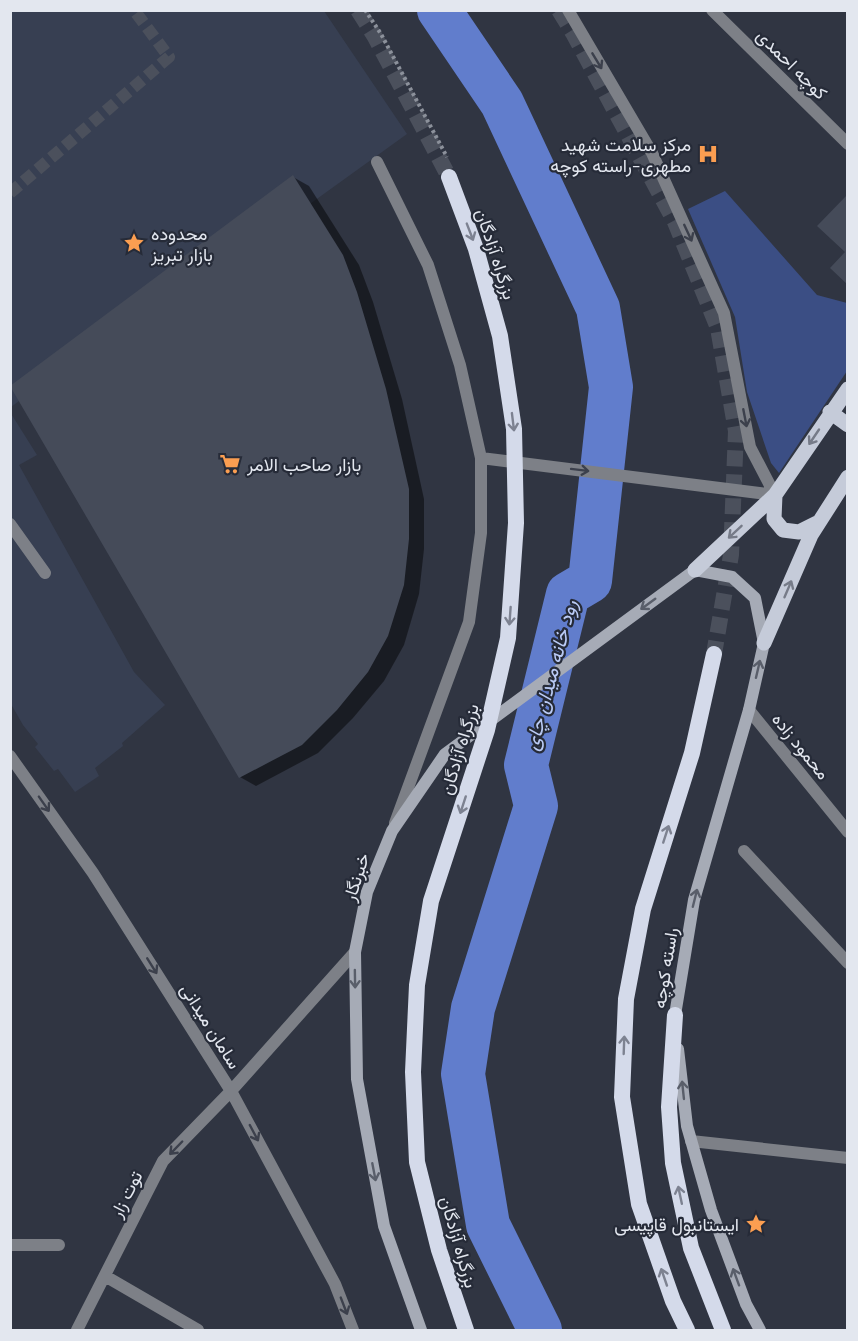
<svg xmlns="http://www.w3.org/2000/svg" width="858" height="1341" viewBox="0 0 858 1341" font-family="Lora,Vazirmatn,serif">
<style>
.built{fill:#373f52}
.green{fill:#3b4e84}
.shadow{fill:#0007}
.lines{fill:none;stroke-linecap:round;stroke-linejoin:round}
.river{stroke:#617dcc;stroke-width:44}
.building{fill:#454b59}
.minor-tunnel{stroke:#4b505c;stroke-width:12;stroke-dasharray:12 6;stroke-linecap:butt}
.trunk-tunnel{stroke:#4b505c;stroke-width:16;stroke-dasharray:16 8;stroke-linecap:butt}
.path{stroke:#8c919b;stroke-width:4;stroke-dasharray:3 3;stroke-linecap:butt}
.service{stroke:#7d8087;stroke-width:12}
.pedestrian{stroke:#7d8087;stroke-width:12}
.minor{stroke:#7d8087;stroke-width:12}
.secondary{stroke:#a6abb6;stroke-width:12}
.primary{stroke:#c5cbd9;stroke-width:15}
.trunk{stroke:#d4daea;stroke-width:16}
.oneway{stroke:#3c404c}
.oneway2{stroke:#7d8291}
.oneway3{stroke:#767b88}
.oneway4{stroke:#595e6a}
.labels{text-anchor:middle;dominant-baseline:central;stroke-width:4.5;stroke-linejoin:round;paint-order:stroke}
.street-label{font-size:18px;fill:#e3e7ef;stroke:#262b38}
.poi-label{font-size:18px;fill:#e3e7ef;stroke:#262b38;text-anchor:end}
.water-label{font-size:20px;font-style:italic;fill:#bacbf6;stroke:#262b38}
</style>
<rect width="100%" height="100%" fill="#303542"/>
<path class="built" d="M11,11H324L407,134L106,351L27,395L11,407Z
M10,412L37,455L19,465L134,672L165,705L122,743L123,746L95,768L99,776L75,792L58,769L54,771L35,747L38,744L23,725L11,704Z"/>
<path class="green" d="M725,191L817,295L847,303V371L779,473L771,463L747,392L735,317L688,209Z"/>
<path class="shadow" d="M293,177L309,186L359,265L373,302L402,399L424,499V549L419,594L404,645L384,681L353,718L318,753L256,786L240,777Z"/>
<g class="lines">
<path class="river" d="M439,10L502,103L598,308L611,387L590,581L568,594L526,765L536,806L473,1008L463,1074L488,1225L540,1330"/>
</g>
<path class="building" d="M293,175L343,255L357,292L386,389L409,489V539L404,585L388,636L368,672L337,710L302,745L239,778L10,386Z
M848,194V285L830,268L845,252L817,226Z"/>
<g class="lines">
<path class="minor-tunnel" d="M10,193L169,57L134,10"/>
<path class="trunk-tunnel" d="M358,10L375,37L449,177
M559,10L573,33L675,222L718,328L736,431L731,555L714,654"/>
<path class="path" d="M365,10L381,34L447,157"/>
<path class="service" d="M744,851L848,963
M691,1141L848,1158"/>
<path class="pedestrian" d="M10,524L45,573"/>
<path class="minor" d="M568,10L652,153L724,313L750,447L775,495
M712,10L848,144
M377,162L428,265L460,365L481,458V533L469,622L395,823
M481,458L775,495
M749,710L848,832
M10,756L93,873L231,1091L335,1284L353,1330
M10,1245H59
M105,1276L198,1330
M77,1330L163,1161L231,1091L355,952"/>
<path class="secondary" d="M678,1049L687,1126L711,1210L746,1304L760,1330
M421,1330L384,1226L357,1079L355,952L367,892L392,831L445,754L695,570L732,577L755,598L764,643L749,710L694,900L675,1015V1022"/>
<path class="primary" d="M830,412L848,425
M775,495L774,519L783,530L799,532L817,523
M695,570L775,495L848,389
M764,643L811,535L848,477"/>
<path class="trunk" d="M449,177L476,249L500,336L514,429L516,523L508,638L487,730L431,901L417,985L413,1072L417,1162L439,1250L466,1330
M675,1015L669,1107L673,1163L691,1248L723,1330
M687,1330L673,1301L639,1204L622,1097L626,999L643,909L692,753L714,654"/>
</g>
<defs><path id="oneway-shaft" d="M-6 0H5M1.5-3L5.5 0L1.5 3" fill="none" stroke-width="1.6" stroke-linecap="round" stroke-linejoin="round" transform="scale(1.5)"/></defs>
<g class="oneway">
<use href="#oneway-shaft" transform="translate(597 61) rotate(59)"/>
<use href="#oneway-shaft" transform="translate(688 233) rotate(65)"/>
<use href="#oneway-shaft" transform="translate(745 418) rotate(79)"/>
<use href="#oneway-shaft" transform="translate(580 470) rotate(7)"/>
<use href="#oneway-shaft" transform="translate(44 804) rotate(55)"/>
<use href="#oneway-shaft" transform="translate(152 966) rotate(58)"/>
<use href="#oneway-shaft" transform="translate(254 1133) rotate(62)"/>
<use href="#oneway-shaft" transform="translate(176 1148) rotate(134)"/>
<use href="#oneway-shaft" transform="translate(344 1306) rotate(69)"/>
</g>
<g class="oneway2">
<use href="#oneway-shaft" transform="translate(470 232) rotate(69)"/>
<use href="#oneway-shaft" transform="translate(513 422) rotate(83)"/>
<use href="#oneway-shaft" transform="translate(510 616) rotate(94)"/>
<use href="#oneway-shaft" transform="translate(463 805) rotate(108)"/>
<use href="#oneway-shaft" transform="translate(666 834) rotate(-72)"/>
<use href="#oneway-shaft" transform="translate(624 1045) rotate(-88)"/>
<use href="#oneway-shaft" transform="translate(680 1195) rotate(-102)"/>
<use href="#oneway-shaft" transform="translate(664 1277) rotate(-109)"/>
</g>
<g class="oneway3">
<use href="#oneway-shaft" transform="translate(814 437) rotate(124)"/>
<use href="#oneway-shaft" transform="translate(735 532) rotate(137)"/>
<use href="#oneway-shaft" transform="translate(788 589) rotate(-67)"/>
</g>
<g class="oneway4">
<use href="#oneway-shaft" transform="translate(648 604) rotate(144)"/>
<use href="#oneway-shaft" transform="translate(758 669) rotate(-77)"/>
<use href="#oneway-shaft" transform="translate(695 898) rotate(-76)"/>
<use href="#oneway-shaft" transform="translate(355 979) rotate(89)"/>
<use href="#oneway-shaft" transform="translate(683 1090) rotate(-96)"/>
<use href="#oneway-shaft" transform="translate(374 1172) rotate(79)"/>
<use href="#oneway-shaft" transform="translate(736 1277) rotate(-110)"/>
</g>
<defs>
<g id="hospital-bare" transform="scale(1.62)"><path d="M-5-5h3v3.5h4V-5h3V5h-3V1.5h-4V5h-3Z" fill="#fb9e51" stroke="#262b38" stroke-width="2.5" paint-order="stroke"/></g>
<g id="sight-bare" transform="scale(1.62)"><path d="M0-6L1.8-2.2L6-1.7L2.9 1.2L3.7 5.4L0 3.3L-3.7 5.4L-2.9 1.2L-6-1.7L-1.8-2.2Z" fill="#fb9e51" stroke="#262b38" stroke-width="2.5" paint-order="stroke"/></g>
<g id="supermarket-bare" transform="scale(1.62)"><path d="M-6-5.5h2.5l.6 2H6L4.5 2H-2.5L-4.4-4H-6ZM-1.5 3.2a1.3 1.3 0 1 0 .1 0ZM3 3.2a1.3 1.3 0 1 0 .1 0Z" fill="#fb9e51" stroke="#262b38" stroke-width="2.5" paint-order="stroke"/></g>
</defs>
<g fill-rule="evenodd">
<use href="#hospital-bare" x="708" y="154"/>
<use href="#sight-bare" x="134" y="243"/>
<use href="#supermarket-bare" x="230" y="464"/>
<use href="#sight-bare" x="756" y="1224"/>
</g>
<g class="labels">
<g class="street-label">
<text transform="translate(792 64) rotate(45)">کوچه احمدی</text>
<text transform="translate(496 254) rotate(72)">بزرگراه آزادگان</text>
<text transform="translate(801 746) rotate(51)">محمود زاده</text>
<text transform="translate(459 749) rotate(-73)">بزرگراه آزادگان</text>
<text transform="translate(356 877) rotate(-72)">خبرنگار</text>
<text transform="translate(665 968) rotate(-81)">راسته کوچه</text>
<text transform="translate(211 1026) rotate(58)">سامان میدانی</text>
<text transform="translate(126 1194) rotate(-63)">توت زار</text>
<text transform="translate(459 1242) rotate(74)">بزرگراه آزادگان</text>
</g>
<g class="poi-label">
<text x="691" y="144">مرکز سلامت شهید<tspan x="691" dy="21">مطهری-راسته کوچه</tspan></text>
<text x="151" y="233" text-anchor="start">محدوده<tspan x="151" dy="21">بازار تبریز</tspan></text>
<text x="247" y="464" text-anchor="start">بازار صاحب الامر</text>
<text x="739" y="1224">ایستانبول قاپیسی</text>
</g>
<g class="water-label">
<text transform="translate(550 675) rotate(-75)">رود خانه میدان چای</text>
</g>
</g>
<rect width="858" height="1341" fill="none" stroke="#e3e7ef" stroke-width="24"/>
</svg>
